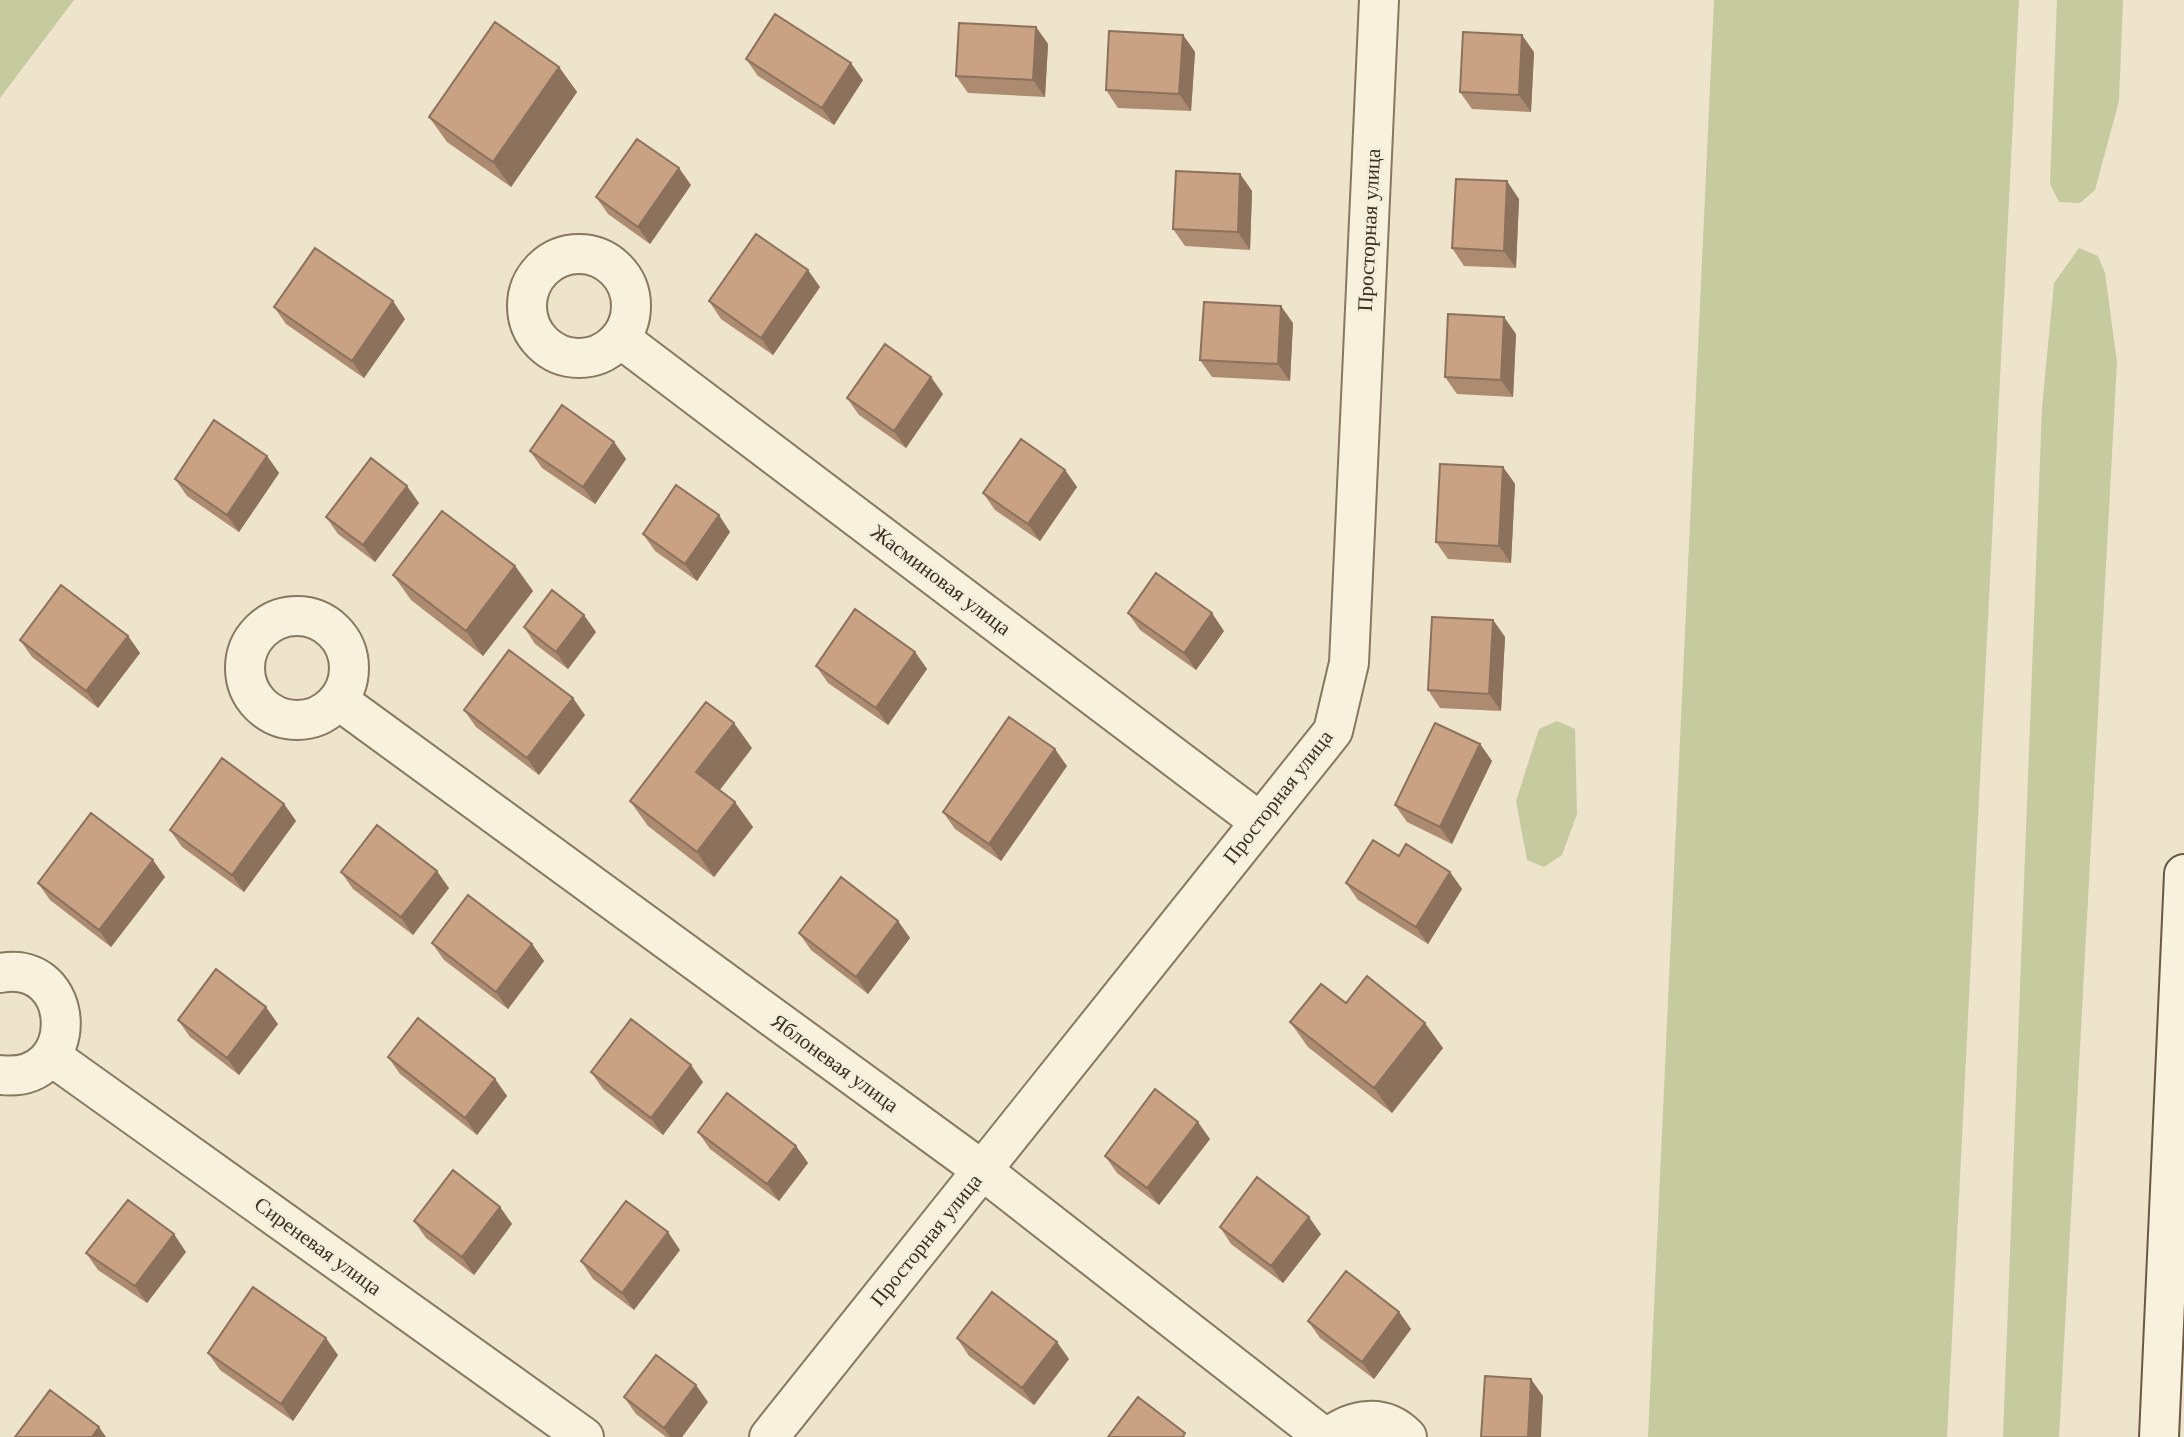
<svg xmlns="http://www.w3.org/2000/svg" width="2184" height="1437" viewBox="0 0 2184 1437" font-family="Georgia,serif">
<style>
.green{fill:#c5cb9f}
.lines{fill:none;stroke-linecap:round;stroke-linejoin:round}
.street-casing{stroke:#897760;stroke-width:42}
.secondary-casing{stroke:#6b5843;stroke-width:42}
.street{stroke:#f8f1de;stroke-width:38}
.secondary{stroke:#f8f1de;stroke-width:38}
.wall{fill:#ac8b71}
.shaded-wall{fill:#8c715c}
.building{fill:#c8a283;stroke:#8c715c;stroke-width:2}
.labels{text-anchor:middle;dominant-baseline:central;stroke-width:6;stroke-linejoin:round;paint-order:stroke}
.street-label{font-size:21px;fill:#3b2f22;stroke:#f4eeda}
</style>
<rect width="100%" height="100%" fill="#ede4cb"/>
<path class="green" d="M0,0H74L0,98Z
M1714,0H2019L1947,1437H1648Z
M2057,0H2123L2119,101L2095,190L2080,203L2059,202L2050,184Z
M2079,248L2098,256L2105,273L2117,362L2059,1437H2003L2042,407L2054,283Z
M1557,721L1575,729L1577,814L1562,855L1544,867L1527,860L1516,801L1539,729Z"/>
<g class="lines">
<g class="street-casing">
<path id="street" d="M527 306a52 52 0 1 1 104 0a52 52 0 1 1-104 0Z
M621,339L1260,822
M245 668a52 52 0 1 1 104 0a52 52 0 1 1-104 0Z
M338,700L982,1170L1324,1437
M0,973C78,958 84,1085 0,1075
M51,1056L584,1437
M769,1437L1333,731L1349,663L1379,0
M1329,1437C1353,1418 1384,1413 1407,1437"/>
</g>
<g class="secondary-casing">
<path id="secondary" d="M2159,1437L2184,874"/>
</g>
<use href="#street" class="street"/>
<use href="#secondary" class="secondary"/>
</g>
<path class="wall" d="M1036,27L1048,44L1045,97L968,93L956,76Z
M1183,35L1195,52L1191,111L1118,108L1106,90Z
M1534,52L1531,112L1472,109L1460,92Z
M746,59L863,80L834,125L758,76Z
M559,67L577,92L511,187L447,142L429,117Z
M1240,174L1252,191L1250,250L1185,246L1173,229Z
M691,185L650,244L608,214L596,197Z
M1519,199L1516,268L1464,266L1452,248Z
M820,287L773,355L721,319L709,301Z
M274,307L405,319L364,378L286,324Z
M1293,323L1290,381L1212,377L1200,360Z
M1516,334L1513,397L1457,394L1445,377Z
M943,394L906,448L859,415L847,398Z
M614,442L626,459L595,504L542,468L530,451Z
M267,456L279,473L239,532L187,496L175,479Z
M1503,467L1515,484L1511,563L1448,559L1436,542Z
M1065,470L1077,487L1040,541L995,510L983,493Z
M419,503L375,562L338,534L326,517Z
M730,532L697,581L655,551L643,534Z
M515,566L533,591L483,656L411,600L393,575Z
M1128,613L1224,631L1196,670L1140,630Z
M1493,620L1505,637L1501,711L1440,708L1428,690Z
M524,627L596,632L568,669L535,644Z
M128,636L140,653L98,708L32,657L20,640Z
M915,652L927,669L888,725L828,683L816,666Z
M464,710L585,715L539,775L476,727Z
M1480,744L1492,761L1452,844L1407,822L1395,805Z
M752,748L720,790L753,827L714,877L648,826L630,801Z
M1067,766L1001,861L955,829L943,812Z
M284,804L296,821L244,892L182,847L170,830Z
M1399,856L1450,872L1462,889L1428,944L1358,900L1346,883Z
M341,872L449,888L413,935L353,889Z
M165,877L111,947L50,900L38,883Z
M898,921L910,938L868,994L811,950L799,933Z
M432,943L532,944L544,961L508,1009L444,960Z
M1346,1003L1443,1048L1392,1113L1308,1047L1290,1022Z
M178,1020L278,1024L239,1075L190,1037Z
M388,1057L495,1079L507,1096L477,1135L400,1074Z
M591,1072L703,1082L663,1135L603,1089Z
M698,1132L796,1146L808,1163L779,1201L710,1149Z
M1210,1139L1159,1205L1117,1173L1105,1156Z
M500,1207L512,1224L474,1275L426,1238L414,1221Z
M1220,1227L1321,1234L1283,1283L1231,1244Z
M680,1250L634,1310L593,1279L581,1261Z
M186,1252L147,1303L98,1270L86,1253Z
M1399,1312L1411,1329L1374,1379L1320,1338L1308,1321Z
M957,1338L1069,1359L1034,1405L969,1356Z
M208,1353L338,1355L293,1421L220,1370Z
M624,1397L708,1402L682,1437H666L636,1414Z"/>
<path class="shaded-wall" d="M1036,27L1048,44L1045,97L1033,80Z
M1183,35L1195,52L1191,111L1179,94Z
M1522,35L1534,52L1531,112L1519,95Z
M851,63L863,80L834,125L822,108Z
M559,67L577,92L511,187L493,162Z
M679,168L691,185L650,244L638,227Z
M1240,174L1252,191L1250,250L1238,232Z
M1507,181L1519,199L1516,268L1504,251Z
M808,270L820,287L773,355L761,338Z
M393,301L405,319L364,378L352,361Z
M1281,306L1293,323L1290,381L1278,364Z
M1504,317L1516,334L1513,397L1501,380Z
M931,377L943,394L906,448L894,431Z
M614,442L626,459L595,504L583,487Z
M267,456L279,473L239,532L227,515Z
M1503,467L1515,484L1511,563L1499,546Z
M1065,470L1077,487L1040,541L1028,524Z
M407,486L419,503L375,562L363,545Z
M719,515L730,532L697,581L685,564Z
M515,566L533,591L483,656L466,631Z
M1212,613L1224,631L1196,670L1184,653Z
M584,615L596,632L568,669L556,652Z
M1493,620L1505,637L1501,711L1489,694Z
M128,636L140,653L98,708L86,691Z
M915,652L927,669L888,725L876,708Z
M573,698L585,715L539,775L527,758Z
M734,723L752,748L714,797L696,772Z
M1480,744L1492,761L1452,844L1440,827Z
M1055,749L1067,766L1001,861L989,844Z
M735,802L753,827L714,877L697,852Z
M284,804L296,821L244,892L232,875Z
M153,860L165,877L111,947L99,930Z
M437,871L449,888L413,935L401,917Z
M1450,872L1462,889L1428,944L1416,927Z
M898,921L910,938L868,994L856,977Z
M532,944L544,961L508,1009L496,992Z
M266,1007L278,1024L239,1075L227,1058Z
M1425,1023L1443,1048L1392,1113L1374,1088Z
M691,1065L703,1082L663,1135L651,1118Z
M495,1079L507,1096L477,1135L465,1118Z
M1198,1122L1210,1139L1159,1205L1147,1188Z
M796,1146L808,1163L779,1201L767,1184Z
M500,1207L512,1224L474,1275L462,1257Z
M1309,1217L1321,1234L1283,1283L1271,1266Z
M668,1232L680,1250L634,1310L622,1293Z
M174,1234L186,1252L147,1303L135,1286Z
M1399,1312L1411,1329L1374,1379L1362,1362Z
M326,1338L338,1355L293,1421L281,1404Z
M1057,1342L1069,1359L1034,1405L1022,1388Z
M1531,1379L1543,1396L1541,1437H1528Z
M696,1385L708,1402L682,1437H670L664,1428Z
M99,1427L106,1437H92Z"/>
<path class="building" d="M775,14L851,63L822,108L746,59Z
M495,22L559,67L493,162L429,117Z
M959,23L1036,27L1033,80L956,76Z
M1109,31L1183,35L1179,94L1106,90Z
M1463,32L1522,35L1519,95L1460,92Z
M637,139L679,168L638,227L596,197Z
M1176,171L1240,174L1238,232L1173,229Z
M1456,179L1507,181L1504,251L1452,248Z
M756,234L808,270L761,338L709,301Z
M315,248L393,301L352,361L274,307Z
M1204,302L1281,306L1278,364L1200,360Z
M1448,314L1504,317L1501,380L1445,377Z
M885,344L931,377L894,431L847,398Z
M562,405L614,442L583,487L530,451Z
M214,420L267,456L227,515L175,479Z
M1021,439L1065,470L1028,524L983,493Z
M371,458L407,486L363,545L326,517Z
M1440,464L1503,467L1499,546L1436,542Z
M676,485L719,515L685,564L643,534Z
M442,511L515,566L466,631L393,575Z
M1156,573L1212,613L1184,653L1128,613Z
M61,585L128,636L86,691L20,640Z
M552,590L584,615L556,652L524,627Z
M855,609L915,652L876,708L816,666Z
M1432,617L1493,620L1489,694L1428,690Z
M509,650L573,698L527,758L464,710Z
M706,702L734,723L696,772L735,802L697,852L630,801Z
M1009,717L1055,749L989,844L943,812Z
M1435,723L1480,744L1440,827L1395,805Z
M222,758L284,804L232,875L170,830Z
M91,813L153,860L99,930L38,883Z
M377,825L437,871L401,917L341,872Z
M1373,840L1399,856L1406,844L1450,872L1416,927L1346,883Z
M841,877L898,921L856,977L799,933Z
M468,895L532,944L496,992L432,943Z
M216,969L266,1007L227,1058L178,1020Z
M1367,976L1425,1023L1374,1088L1290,1022L1321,984L1346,1003Z
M418,1018L495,1079L465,1118L388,1057Z
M631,1019L691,1065L651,1118L591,1072Z
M1155,1089L1198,1122L1147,1188L1105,1156Z
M727,1093L796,1146L767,1184L698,1132Z
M453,1170L500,1207L462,1257L414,1221Z
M1257,1177L1309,1217L1271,1266L1220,1227Z
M128,1200L174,1234L135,1286L86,1253Z
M626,1201L668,1232L622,1293L581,1261Z
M1346,1271L1399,1312L1362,1362L1308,1321Z
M253,1287L326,1338L281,1404L208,1353Z
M992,1292L1057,1342L1022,1388L957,1338Z
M656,1355L696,1385L664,1428L624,1397Z
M1485,1376L1531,1379L1528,1437H1481Z
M50,1390L99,1427L92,1437H15Z
M1138,1397L1185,1433L1183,1437H1108Z"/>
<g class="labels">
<g class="street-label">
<text transform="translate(1369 230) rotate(-87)">Просторная улица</text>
<text transform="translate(941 580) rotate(37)">Жасминовая улица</text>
<text transform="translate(1278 797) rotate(-52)">Просторная улица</text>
<text transform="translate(835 1063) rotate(36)">Яблоневая улица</text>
<text transform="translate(926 1240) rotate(-51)">Просторная улица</text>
<text transform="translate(318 1246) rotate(36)">Сиреневая улица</text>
</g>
</g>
</svg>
